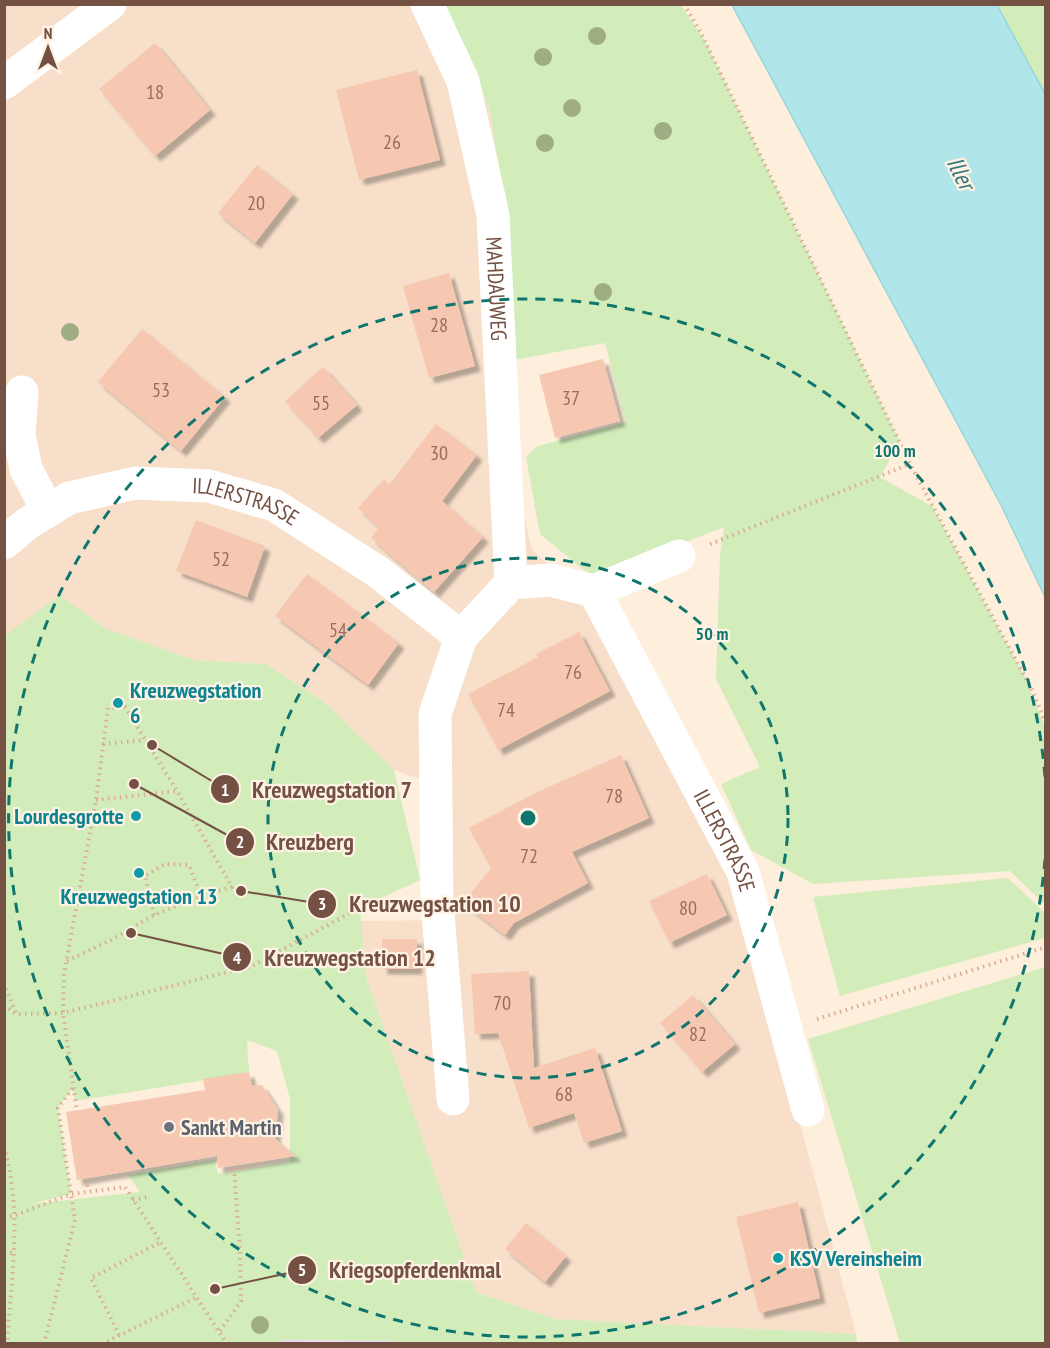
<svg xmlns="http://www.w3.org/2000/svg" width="1050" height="1348" viewBox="0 0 1050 1348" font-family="'PT Sans Narrow',sans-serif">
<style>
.residential{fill:#f7dfca}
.education{fill:#ecd9fa}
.green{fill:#d2ecba;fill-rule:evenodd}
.water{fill:#b0e5e9;stroke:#95d6dc;stroke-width:1.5}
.building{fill:#f6c7b1;filter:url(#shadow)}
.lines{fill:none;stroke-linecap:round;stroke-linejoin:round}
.path{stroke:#daab95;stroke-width:4;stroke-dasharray:1.5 4.5;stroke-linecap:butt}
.minor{stroke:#fff;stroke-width:33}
.tree{fill:#9ead82}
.ring{fill:none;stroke:#0f766e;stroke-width:3;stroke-dasharray:10 8}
.culture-dot{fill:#0f9aa8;stroke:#fff3e5;stroke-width:2}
.worship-dot{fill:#6b7280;stroke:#fff3e5;stroke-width:2}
.labels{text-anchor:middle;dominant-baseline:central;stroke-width:4.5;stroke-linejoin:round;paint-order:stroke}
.number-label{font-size:20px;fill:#956e5e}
.street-label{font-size:22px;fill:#755143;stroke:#fff3e5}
.culture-label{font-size:22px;font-weight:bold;fill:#0d838f;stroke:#fff3e5;text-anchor:start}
.worship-label{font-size:22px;font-weight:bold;fill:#5b616d;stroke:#fff3e5;text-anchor:start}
.water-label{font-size:24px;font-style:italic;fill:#36777d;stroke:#fff3e5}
.centre{fill:#0f766e;stroke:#fff3e5;stroke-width:3}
.ring-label{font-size:18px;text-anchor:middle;font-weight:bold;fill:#0f766e;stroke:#fff3e5;stroke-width:4.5;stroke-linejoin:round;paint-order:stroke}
.leader{fill:none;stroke:#755143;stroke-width:2}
.callout-dot{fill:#755143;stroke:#fff3e5;stroke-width:2}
.mark-label{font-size:18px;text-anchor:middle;font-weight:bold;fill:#fff}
.callout-label{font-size:24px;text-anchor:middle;font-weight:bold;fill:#755143;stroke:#fff3e5;stroke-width:4.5;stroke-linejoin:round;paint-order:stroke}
</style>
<defs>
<filter id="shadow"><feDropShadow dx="5.5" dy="5.5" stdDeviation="1.5" flood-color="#0004"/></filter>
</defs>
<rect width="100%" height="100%" fill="#feeedc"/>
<path class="residential" d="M5,5H442L467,50L490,111L498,161L518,490L532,550L588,600L739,893L856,1334L555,1319L476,1292L366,977L361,921L447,920L444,787L394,770L323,701L266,664L193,660L105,628L60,595L5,636Z"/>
<path class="education" d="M284,1340L393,1341L397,1343L274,1344Z"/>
<path class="green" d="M442,5H681L704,39L900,442L880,477L933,507L1026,679L1045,727V905L1010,871L813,884L751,850L721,784L760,767L716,679L720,554L724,527L691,540L590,575L540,534L526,457L538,446L626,422L605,343L513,360L498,161L490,111L467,50Z
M997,5H1045V94Z
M60,595L105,628L193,660L266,664L323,701L394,770L420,880L360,908L366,977L476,1292L555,1319L856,1334L857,1343L397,1344L393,1341L284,1340L274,1344L5,1343L4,636ZM247,1040L277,1051L290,1099V1162L218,1174L215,1160L128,1175L140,1192L31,1204L71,1194L58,1108L73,1088L75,1101L249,1073Z
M1008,878L1045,913V938L840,996L813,897Z
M1045,967V1343H900L808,1039Z"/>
<path class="water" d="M732,5H997L1045,94V597L1001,505Z"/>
<path class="building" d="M155,43L210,110L155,156L99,89Z
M417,70L440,160L359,180L336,90Z
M257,165L293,194L255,243L218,213Z
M449,273L475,366L429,378L403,286Z
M142,329L225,397L181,451L98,382Z
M603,359L620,421L555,438L539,375Z
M323,367L357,405L318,438L285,401Z
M436,424L477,455L442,501L483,537L434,592L371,538L379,527L358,508L384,479L389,485Z
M196,520L265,546L247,597L176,571Z
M307,574L399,643L368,685L275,616Z
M579,632L610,691L498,750L468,694L538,657L536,654Z
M621,755L649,818L572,852L588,883L514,923L505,935L463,903L491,868L469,828L533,794Z
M707,874L727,915L669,943L649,901Z
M382,939H417V969H382Z
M529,971L534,1068L595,1048L622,1131L584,1143L574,1113L529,1128L498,1033L475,1034L471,974Z
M693,995L735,1044L702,1072L660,1023Z
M249,1072L252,1086L262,1085L278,1110L275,1139L296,1156L218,1168L217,1156L77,1180L66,1112L205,1090L203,1079Z
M798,1202L820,1298L759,1313L736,1217Z
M526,1223L566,1256L545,1282L505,1249Z"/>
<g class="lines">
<path class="path" d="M684,4L701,33L910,464L1032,690L1046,723
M710,544L910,464
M103,744L145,740
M96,800L177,791
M154,915L145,876L165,864L189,865L201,896
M67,961L111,940L154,915L201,896L232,887L177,791L125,707L108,708L96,800L64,974L63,1013L77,1111
M4,983L16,1013
M4,1005L16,1014L63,1013L252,966L374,900H404
M817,1019L1046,947
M4,1147C23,1211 11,1278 7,1344
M87,1179L88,1191
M133,1200L148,1197
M4,1217L16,1215L71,1194L125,1187L227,1344
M4,1253H13
M220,1331L241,1301L240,1250L234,1169L260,1165
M119,1335L91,1278L161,1242
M44,1344L75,1220L58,1108L73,1088
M102,1344L197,1297"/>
<g class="minor">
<path id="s1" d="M427,4L463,81L493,215L511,583"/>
<path d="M4,83L110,4"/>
<path d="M22,392L19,435L26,469L48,511"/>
<path id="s2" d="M4,543L28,523L69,498L135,483L209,486L274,505L378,572L461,637L511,583L550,580L594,591L679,556"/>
<path id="s3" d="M594,591L743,872L808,1110"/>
<path d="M453,1099L437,900L435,714L461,637"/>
</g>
</g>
<g class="tree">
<circle cx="597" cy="36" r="9"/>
<circle cx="543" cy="57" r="9"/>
<circle cx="572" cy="108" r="9"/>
<circle cx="663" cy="131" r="9"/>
<circle cx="545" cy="143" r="9"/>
<circle cx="603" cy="292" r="9"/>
<circle cx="70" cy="332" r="9"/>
<circle cx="260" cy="1325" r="9"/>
</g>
<g class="ring">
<circle cx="528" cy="818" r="260"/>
<path d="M1045 859A519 519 0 1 1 1045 777"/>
</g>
<g class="culture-dot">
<circle cx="118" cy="703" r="6"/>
<circle cx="136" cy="816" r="6"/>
<circle cx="139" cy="873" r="6"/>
<circle cx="778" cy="1258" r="6"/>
</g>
<circle class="worship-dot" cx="169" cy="1127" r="6"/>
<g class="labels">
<g class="number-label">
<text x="155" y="92">18</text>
<text x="392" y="142">26</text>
<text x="256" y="203">20</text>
<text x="439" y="325">28</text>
<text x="161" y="390">53</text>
<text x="571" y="398">37</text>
<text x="321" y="403">55</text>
<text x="439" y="453">30</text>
<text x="221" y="559">52</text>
<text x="338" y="630">54</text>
<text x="573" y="672">76</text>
<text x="506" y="710">74</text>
<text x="614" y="796">78</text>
<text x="529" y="856">72</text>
<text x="688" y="908">80</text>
<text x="502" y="1003">70</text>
<text x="698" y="1034">82</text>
<text x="564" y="1094">68</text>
</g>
<g class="street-label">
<text stroke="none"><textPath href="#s1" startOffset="296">MAHDAUWEG</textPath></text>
<text stroke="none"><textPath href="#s2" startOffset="260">ILLERSTRASSE</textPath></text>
<text stroke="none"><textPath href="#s3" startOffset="282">ILLERSTRASSE</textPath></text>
</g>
<g class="culture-label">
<text x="130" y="690">Kreuzwegstation<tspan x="130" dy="25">6</tspan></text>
<text x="124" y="816" text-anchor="end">Lourdesgrotte</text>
<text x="139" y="896" text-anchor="middle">Kreuzwegstation 13</text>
<text x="790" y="1258">KSV Vereinsheim</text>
</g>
<g class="worship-label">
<text x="181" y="1127">Sankt Martin</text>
</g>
<g class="water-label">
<text transform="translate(961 173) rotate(63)">Iller</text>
</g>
</g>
<circle cx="528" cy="818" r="9" class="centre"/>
<g class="ring-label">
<text x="895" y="457">100 m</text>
<text x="712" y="640">50 m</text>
</g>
<path class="leader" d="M152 745L225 789M134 784L240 842M241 891L322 904M131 933L237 957M215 1289L302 1270"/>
<g class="callout-dot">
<circle cx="152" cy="745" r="6"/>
<circle cx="134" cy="784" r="6"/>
<circle cx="241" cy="891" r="6"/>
<circle cx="131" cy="933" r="6"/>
<circle cx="215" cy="1289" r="6"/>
<circle cx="225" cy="789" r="15"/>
<circle cx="240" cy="842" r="15"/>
<circle cx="322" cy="904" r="15"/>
<circle cx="237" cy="957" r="15"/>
<circle cx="302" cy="1270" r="15"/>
</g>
<g class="mark-label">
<text x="225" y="796">1</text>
<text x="240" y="848">2</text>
<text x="322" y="910">3</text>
<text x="237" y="964">4</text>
<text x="302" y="1276">5</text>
</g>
<g class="callout-label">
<text x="332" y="798">Kreuzwegstation 7</text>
<text x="310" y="850">Kreuzberg</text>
<text x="435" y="912">Kreuzwegstation 10</text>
<text x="350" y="966">Kreuzwegstation 12</text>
<text x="415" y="1278">Kriegsopferdenkmal</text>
</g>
<rect width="1050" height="1348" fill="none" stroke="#755143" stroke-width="12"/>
<g transform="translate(48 48)" stroke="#fff3e5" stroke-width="4.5" paint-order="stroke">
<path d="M0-4.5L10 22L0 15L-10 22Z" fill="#755143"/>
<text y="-9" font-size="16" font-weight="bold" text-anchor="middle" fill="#755143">N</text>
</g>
</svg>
